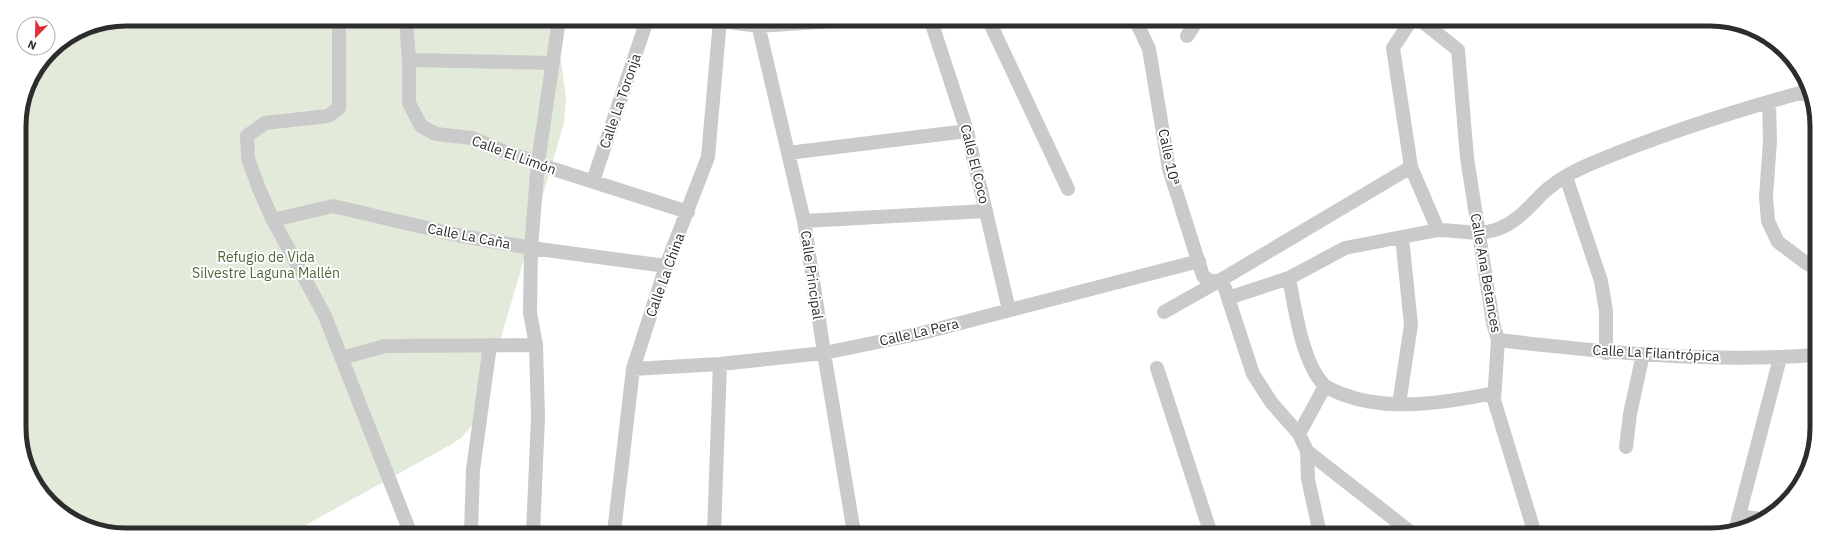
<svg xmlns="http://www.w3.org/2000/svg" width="1836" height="554" viewBox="0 0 1836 554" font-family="'IBM Plex Sans',sans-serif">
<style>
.green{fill:#e2eada}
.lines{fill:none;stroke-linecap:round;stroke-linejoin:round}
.minor{stroke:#cacaca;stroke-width:14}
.labels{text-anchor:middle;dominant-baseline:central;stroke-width:4;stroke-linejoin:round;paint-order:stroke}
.street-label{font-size:14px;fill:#2d2d2d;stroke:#fff}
.park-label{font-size:14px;fill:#4e673b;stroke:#fff}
.rim{fill:none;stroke:#2d2d2d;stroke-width:5}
</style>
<rect width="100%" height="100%" fill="#fff"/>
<path class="green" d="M126,19L555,20L566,97L564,123L477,419L462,437L452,444L293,532L99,531L46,499L21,448L19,120L27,85L51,50L86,27Z"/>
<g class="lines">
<path class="minor" d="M339,19V108L328,116L265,123L247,136L248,158L259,189L273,220L325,316L410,532
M406,20L409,60V103L421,126L436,134L472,138L510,154L538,162L547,167L688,212
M715,20L758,26L833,21
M757,20L804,221L824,353L854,533
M931,21L967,131L1009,310
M989,21L1068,189
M1136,21L1149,49L1169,169L1203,276L1210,281H1219L1411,167
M1410,22L1393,48L1411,167L1438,230C1458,230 1479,236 1498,229C1517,222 1529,207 1543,193C1557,180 1578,169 1595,162C1662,134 1731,112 1800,93L1809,95
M1423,22L1458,50L1467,158L1493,323L1498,340L1494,400L1535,534
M1187,36L1197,21
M409,60L553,63
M1769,102L1770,141L1766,197L1768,221L1778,242L1806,263L1814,267
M788,153L967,131
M1566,177L1601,281L1606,311V353
M593,181L647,20
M273,220L333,206L457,235L531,248L666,266
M804,221L986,211
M1289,278C1295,309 1302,362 1324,385C1327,388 1333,390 1337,392C1385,413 1445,403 1494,393
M1228,298L1253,374L1271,402L1299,434L1307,451L1413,534
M1164,312L1219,281L1225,288L1228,298L1289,278L1345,248L1438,230
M1498,340C1602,352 1710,363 1814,355
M342,358L385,346L536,345
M1157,368L1211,534
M633,369L720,364L824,353L922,333L1199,261
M1399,404L1411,325L1402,237
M1299,434L1325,386
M1626,447L1630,414L1643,354
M1307,451L1308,479L1320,534
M1739,516L1759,519
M1736,527L1780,358
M471,532L473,470L490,345
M533,532L538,418L536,345L530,313L531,248L538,162L559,20
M614,532L633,369L666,266L708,157L720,20
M714,533L720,364"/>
</g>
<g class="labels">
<g class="street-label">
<text transform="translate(620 101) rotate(-71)">Calle La Toronja</text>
<text transform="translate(514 155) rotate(20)">Calle El Limón</text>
<text transform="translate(1169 157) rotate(78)">Calle 10ª</text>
<text transform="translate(975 164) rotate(76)">Calle El Coco</text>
<text transform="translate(469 236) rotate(11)">Calle La Caña</text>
<text transform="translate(1486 273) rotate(80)">Calle Ana Betances</text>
<text transform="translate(665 275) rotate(-70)">Calle La China</text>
<text transform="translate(812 275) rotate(82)">Calle Principal</text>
<text transform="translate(919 332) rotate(-13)">Calle La Pera</text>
<text transform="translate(1656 353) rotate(3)">Calle La Filantrópica</text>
</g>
<g class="park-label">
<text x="266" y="257">Refugio de Vida<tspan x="266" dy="16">Silvestre Laguna Mallén</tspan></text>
</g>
</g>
<path d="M0 0H1836V554H0ZM126 26H1710A100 100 0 0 1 1810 126V428A100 100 0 0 1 1710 528H126A100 100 0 0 1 26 428V126A100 100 0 0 1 126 26Z" fill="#fff" fill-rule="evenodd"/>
<path class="rim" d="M126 26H1710A100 100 0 0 1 1810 126V428A100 100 0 0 1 1710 528H126A100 100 0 0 1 26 428V126A100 100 0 0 1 126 26Z"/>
<g transform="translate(36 36) rotate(203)"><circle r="19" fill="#ffffff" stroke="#ababab"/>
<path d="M0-3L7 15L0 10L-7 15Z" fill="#e13136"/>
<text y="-6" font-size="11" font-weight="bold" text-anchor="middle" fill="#2d2d2d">N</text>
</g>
</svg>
